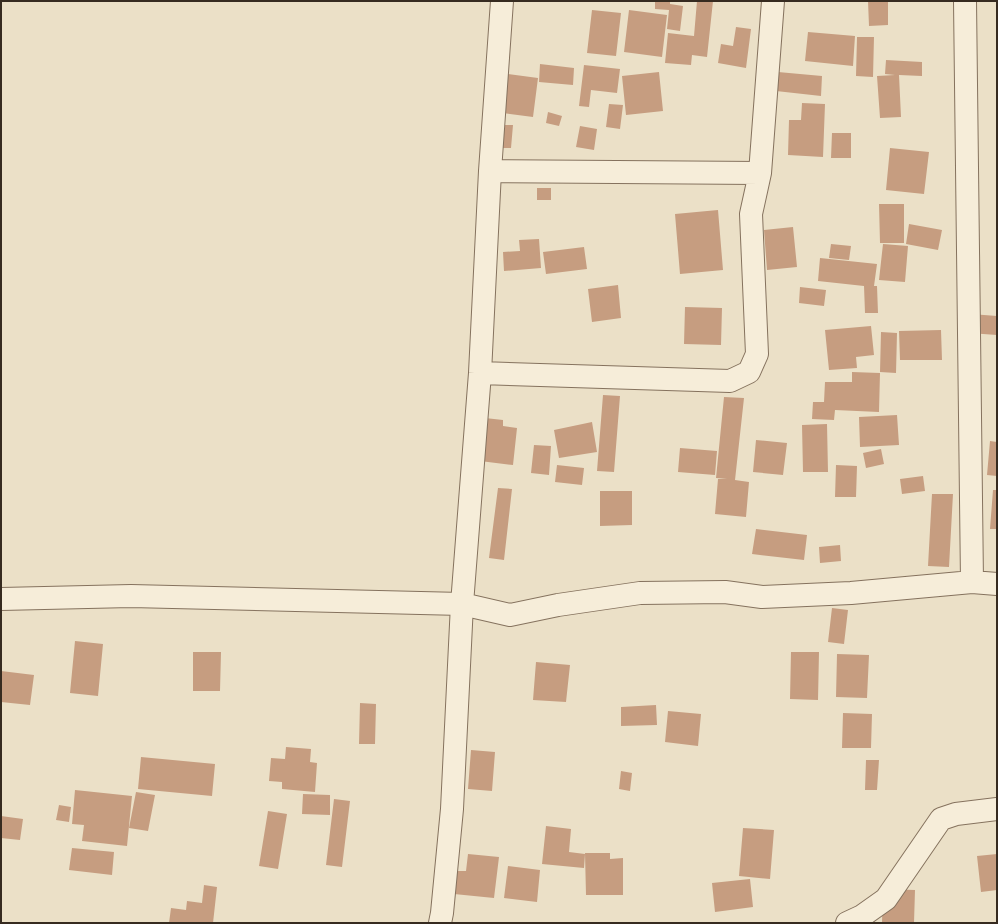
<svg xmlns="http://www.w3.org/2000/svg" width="998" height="924" viewBox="0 0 998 924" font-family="'Zilla Slab',serif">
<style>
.building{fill:#c69d80}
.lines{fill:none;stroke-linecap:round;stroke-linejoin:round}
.minor-casing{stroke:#85725e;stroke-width:24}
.minor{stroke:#f6edd9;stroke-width:22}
</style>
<rect width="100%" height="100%" fill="#ebe0c7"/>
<path class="building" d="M655,1H670V4L683,6L680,31L667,29L669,10L655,9Z
M697,1H713L707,57L692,55L691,65L665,63L668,33L694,36Z
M868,1H888V25L869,26Z
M592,10L621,13L616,56L587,53Z
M629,10L667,15L662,57L624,52Z
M736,27L751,29L746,68L718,63L721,44L733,46Z
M808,32L855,36L853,66L805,61Z
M857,37H874L873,77L856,76Z
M886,60L922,62V76L899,75L901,117L880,118L877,76L895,75L885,74Z
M540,64L574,68L573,85L539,82Z
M584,65L620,69L617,93L591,90L589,107L579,106Z
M659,72L663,111L626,115L622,76Z
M778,72L822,76L821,96L776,91Z
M508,74L538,78L533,117L503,113Z
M802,103L825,104L823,157L788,155L789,120H801Z
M609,104L623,105L620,129L606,127Z
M548,112L562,116L559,126L546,123Z
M503,125H513L511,148H501Z
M580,126L597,129L594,150L576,147Z
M832,133H851V158H831Z
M890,148L929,152L924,194L886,190Z
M537,188H551V200H537Z
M879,204H904V243H880Z
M718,210L723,270L680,274L675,214Z
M909,224L942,230L938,250L906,244Z
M793,227L797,267L767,270L764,230Z
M539,239L541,268L504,271L503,252L520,251L519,240Z
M831,244L851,246L849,260L829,258Z
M883,244L908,246L905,282L879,280Z
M584,247L587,269L546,274L543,252Z
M820,258L877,264L874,286H877L878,313H865L864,286L818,281Z
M618,285L621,318L592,322L588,289Z
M800,287L826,290L824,306L799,303Z
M685,307L722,308L721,345L684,344Z
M971,314L997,316V335L969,333Z
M871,326L874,355L856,357L857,368L829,370L825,330Z
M941,330L942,360H900L899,331Z
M881,332L897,333L896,373L880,372Z
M852,372L880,373L879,412L835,410L834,420L812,419L813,402H824L825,382H852Z
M603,395L620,396L614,472L597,471Z
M724,397L744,398L735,480L749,482L746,517L715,514L718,479H727L716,478Z
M897,415L899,445L860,447L859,417Z
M485,418L503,420V426L517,428L513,465L480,461Z
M592,422L597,452L559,458L554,430Z
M827,424L828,472H803L802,425Z
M756,440L787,443L783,475L753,472Z
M990,441L997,442V476L987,475Z
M534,445L551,446L549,475L531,473Z
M680,448L717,451L715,475L678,472Z
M881,449L884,464L866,468L863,453Z
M557,465L584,468L582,485L555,482Z
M836,465L857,466L856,497H835Z
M923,476L925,491L902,494L900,479Z
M498,488L512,489L504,560L489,558Z
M993,490H997V529H990Z
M600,491H632V525L600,526Z
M932,494H953L949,567L928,566Z
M756,529L807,535L804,560L752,554Z
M840,545L841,561L820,563L819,547Z
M832,608L848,610L844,644L828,642Z
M75,641L103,644L98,696L70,693Z
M193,652H221L220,691H193Z
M791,652H819L818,700L790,699Z
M837,654L869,655L867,698L836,697Z
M536,662L570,665L566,702L533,700Z
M1,671L34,675L30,705L1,702Z
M360,703L376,704L375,744H359Z
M656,705L657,725L621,726V707Z
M668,711L701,714L698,746L665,742Z
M843,713L872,714L871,748H842Z
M286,747L311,749L310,762L317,763L315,792L282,789V782L269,781L271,758L285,759Z
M471,750L495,752L492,791L468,789Z
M141,757L215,764L212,796L138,789Z
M866,760H879L877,790H865Z
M621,771L632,773L630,791L619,789Z
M75,790L132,796L127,846L82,841L84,825L72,824Z
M136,792L155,795L148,831L129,828Z
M303,794L330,795V815L302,814Z
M334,799L350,801L342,867L326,865Z
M59,805L71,807L69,822L56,820Z
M268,811L287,814L278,869L259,866Z
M1,816L23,819L20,840L1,838Z
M546,826L571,829L569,852L585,854L584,868L542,864Z
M743,828L774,830L770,879L739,876Z
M72,848L114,852L112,875L69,870Z
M585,853H610V859L623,858V895H586Z
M468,854L499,857L494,898L454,894L457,871H466Z
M997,854V890L981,892L977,856Z
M508,866L540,870L537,902L504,898Z
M750,879L753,907L715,912L712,883Z
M204,885L217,887L213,923H169L171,908L186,910L187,901L202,903Z
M883,889L915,890L914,923H882Z"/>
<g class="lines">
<g class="minor-casing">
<path id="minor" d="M965,1L972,582
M490,171L760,173
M480,373L730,381L749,372L757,354L751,214L760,173L773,1
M1,599L131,596L462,604L510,615L558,605L640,593L725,592L762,597L851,593L972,582L997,584
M440,923L442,913L452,809L462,604L480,373L490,171L502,1
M847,923L862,916L886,899L941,819L956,814L997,809"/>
</g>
<use href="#minor" class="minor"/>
</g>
<rect width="998" height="924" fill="none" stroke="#362b20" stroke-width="4"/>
</svg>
